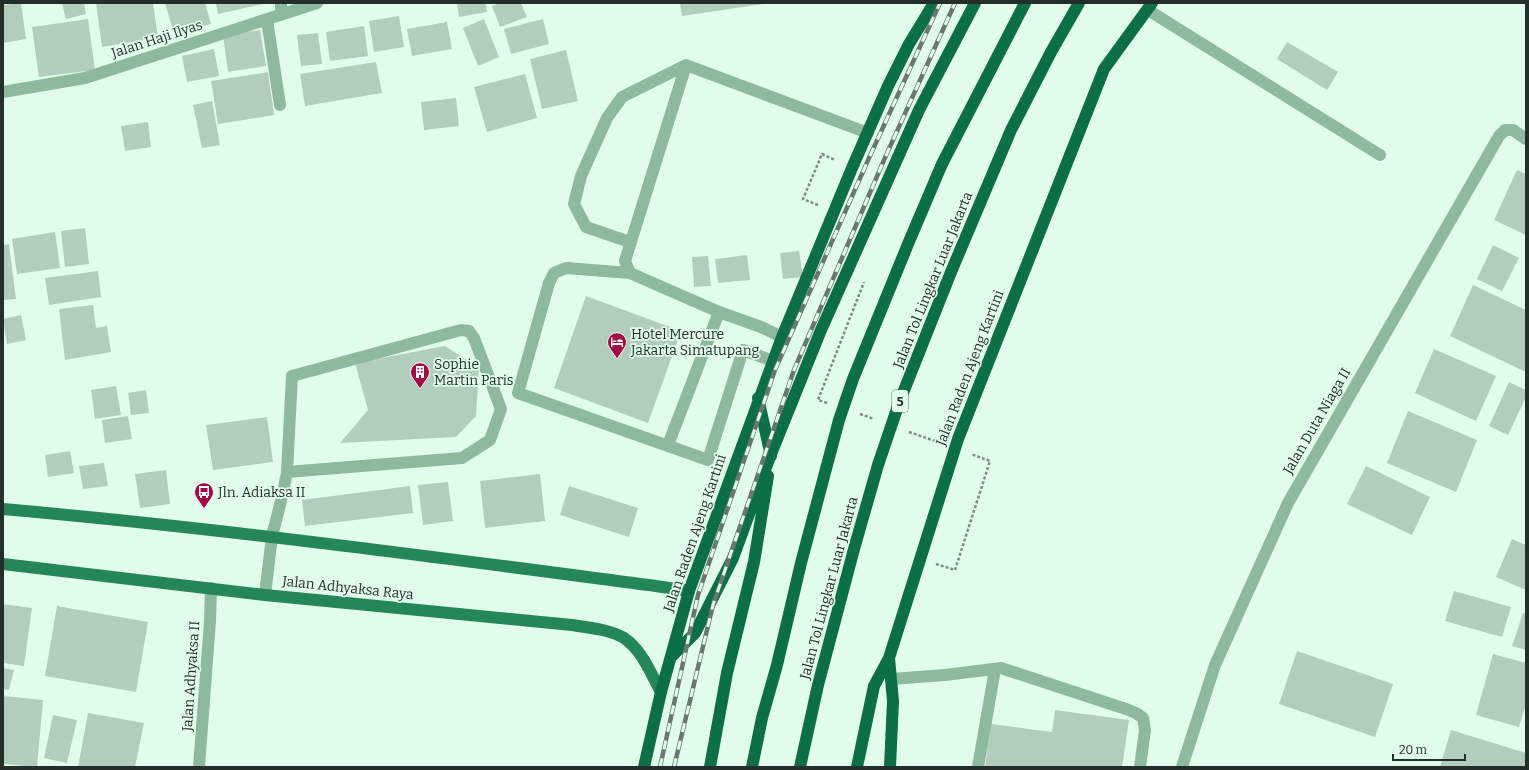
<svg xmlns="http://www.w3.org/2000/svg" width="1529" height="770" viewBox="0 0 1529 770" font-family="Bitter,serif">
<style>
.building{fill:#b3cdbd}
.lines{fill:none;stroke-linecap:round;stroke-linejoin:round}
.path{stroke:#7c8e83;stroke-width:2.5;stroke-dasharray:3 2;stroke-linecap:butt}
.minor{stroke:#8dba9f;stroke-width:12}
.major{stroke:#258659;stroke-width:12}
.highway{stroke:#0d6f46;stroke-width:12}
.rail-casing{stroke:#69786f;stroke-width:4.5}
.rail{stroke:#e2fcec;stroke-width:3;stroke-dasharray:9;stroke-linecap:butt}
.labels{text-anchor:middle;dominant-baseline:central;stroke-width:3.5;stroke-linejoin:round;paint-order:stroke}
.shield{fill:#e2fcec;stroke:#5e6c64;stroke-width:1}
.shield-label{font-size:13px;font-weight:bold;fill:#252f29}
.street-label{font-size:14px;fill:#252f29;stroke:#e2fcec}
.poi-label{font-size:14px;fill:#252f29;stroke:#e2fcec;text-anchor:start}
</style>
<rect width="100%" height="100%" fill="#e2fcec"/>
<path class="building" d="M21,3L26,39L3,43V5Z
M62,3H84L86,14L66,19Z
M96,3H153L158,38L102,47Z
M165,3H205L211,24L174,34Z
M216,3H263V4L218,14Z
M457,3H485L487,12L459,17Z
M500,3H521L527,17L500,27L492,6Z
M680,3H763V4L682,16Z
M399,16L404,47L374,52L369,21Z
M88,19L95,70L39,77L32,27Z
M484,19L499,57L478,66L463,28Z
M543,19L549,44L511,54L504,29Z
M447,22L452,49L412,56L407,29Z
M364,26L368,56L330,61L326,32Z
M260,30L266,66L228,72L223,35Z
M318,33L322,64L301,66L297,35Z
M1287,42L1338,72L1327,90L1277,59Z
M214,49L219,76L187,82L182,56Z
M566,50L578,101L542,109L530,59Z
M376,62L382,93L305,106L300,74Z
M268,72L274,115L218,124L211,81Z
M525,74L537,118L487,132L474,87Z
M456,98L459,126L424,130L421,102Z
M212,101L220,145L202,148L193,105Z
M148,122L151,147L125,151L121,126Z
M1517,170L1526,174V235L1494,220Z
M85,228L89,264L65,267L61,231Z
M55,232L60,268L17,274L12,239Z
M9,244L16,299L3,300V245Z
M1493,245L1519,258L1502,291L1477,279Z
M799,251L803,277L783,279L780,253Z
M747,255L750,280L718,283L715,259Z
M708,256L711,286L694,287L692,257Z
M98,271L101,297L49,305L45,278Z
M1473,285L1526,310V372L1450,336Z
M586,296L681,331L648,423L554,388Z
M93,305L96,328L107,326L111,352L65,360L59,309Z
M21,315L26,340L7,344L3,319Z
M445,346L479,368L476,416L456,437L340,443L368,410L355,363Z
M1434,349L1496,376L1476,421L1415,393Z
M1509,382L1526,390V397L1508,435L1489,426Z
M116,386L121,415L95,419L91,390Z
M146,390L149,413L131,415L128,393Z
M1408,411L1477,440L1456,492L1387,463Z
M128,416L132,439L105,443L102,420Z
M267,417L273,462L213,470L206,425Z
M70,451L74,473L48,477L45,455Z
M104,463L108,486L83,489L79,466Z
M1366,466L1430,497L1412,535L1347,504Z
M166,470L170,504L140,508L135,474Z
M540,474L545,521L485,528L480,481Z
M448,482L453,521L423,525L418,485Z
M410,486L413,513L305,526L302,500Z
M569,486L638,508L629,537L560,515Z
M1512,539L1526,545V590L1496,577Z
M1454,591L1511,607L1502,637L1445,621Z
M3,604L32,608L24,666L3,663Z
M57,606L148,622L136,692L45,676Z
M1523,613L1526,614V650L1512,646Z
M1297,651L1393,684L1375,737L1279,704Z
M1493,654L1526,663V704L1519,727L1476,715Z
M3,668L14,670L9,690L3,689Z
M3,696L43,700L37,767L3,764Z
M1055,710L1129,720L1122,767H985L991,724L1052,732Z
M88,713L144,723L135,767H78Z
M53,715L77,720L67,763L44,758Z
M1451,730L1526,753V767H1440Z"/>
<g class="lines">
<path class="path" d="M818,205L803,199L822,154L835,160
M827,403L818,400L864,282
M860,414L874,419
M909,432L938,442
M936,564L955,570L990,461L971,454"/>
<path class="minor" d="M1148,10L1380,155
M281,15V3
M267,20L280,105
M3,92L85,78L317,3
M630,242L586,227L574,204L581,176L607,118L622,97L686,65L868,133
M630,273L625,261L686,65
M773,361L743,350L708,460L518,393L549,283L554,273L566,268L630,273L719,312L761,327L782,337
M668,445L719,312
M265,595L272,536L283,493L287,472L292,376L461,330L469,331L474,338L501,409L490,440L462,458L287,472
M891,679L945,675L1001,668L1126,709L1136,713L1143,718L1145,730L1140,767
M199,767L210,621L211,588
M978,767L995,669
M1182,767L1215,665L1288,503L1499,136L1505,130H1513L1526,139"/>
<path class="major" d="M3,509C219,528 434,557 649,585L689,591
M3,564L265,595L572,625C589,628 609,629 624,638C642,650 651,674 661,692"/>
<path class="highway" d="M758,398L771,456
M672,656L695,633L733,558L771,454L821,330L919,110L975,3
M644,767L661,692L689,591L782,337L852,168L888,86L909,44L934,3
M710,767L727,673L754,562L768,476
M752,767L762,718L777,665L801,563L839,420L853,379L908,244L942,164L1025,3
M800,767L818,685L854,549L878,465L899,403L951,272L1011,130L1051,52L1079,3
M857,767L874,686L889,658
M890,767L893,701L889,658L958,439L1104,69L1152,3"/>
<g class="rail-casing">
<path id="rail" d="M660,767L698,595L775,370L869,158L940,3
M674,767L713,605L794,370L884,160L955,3"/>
</g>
<use href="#rail" class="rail"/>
</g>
<defs>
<g id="hotel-pin" transform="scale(1)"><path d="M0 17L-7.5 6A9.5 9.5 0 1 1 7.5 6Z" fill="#a40b44" stroke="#e2fcec"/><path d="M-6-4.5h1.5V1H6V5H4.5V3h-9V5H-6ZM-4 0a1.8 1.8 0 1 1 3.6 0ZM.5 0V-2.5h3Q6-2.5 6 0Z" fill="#fff"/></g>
<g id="building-pin" transform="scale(1)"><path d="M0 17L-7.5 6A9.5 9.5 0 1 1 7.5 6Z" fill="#a40b44" stroke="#e2fcec"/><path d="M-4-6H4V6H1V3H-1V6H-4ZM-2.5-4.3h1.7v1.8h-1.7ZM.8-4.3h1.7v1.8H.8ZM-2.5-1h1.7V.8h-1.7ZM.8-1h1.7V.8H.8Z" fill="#fff"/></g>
<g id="bus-pin" transform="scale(1)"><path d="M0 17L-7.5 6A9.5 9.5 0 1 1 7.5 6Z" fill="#a40b44" stroke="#e2fcec"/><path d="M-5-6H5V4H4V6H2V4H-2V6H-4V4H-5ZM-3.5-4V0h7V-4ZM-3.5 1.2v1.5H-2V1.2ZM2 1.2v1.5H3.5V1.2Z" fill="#fff"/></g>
</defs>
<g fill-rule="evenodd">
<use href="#hotel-pin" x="617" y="342"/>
<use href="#building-pin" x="420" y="372"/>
<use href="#bus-pin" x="204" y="492"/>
</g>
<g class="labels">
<rect class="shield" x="892" y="390" width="16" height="22" rx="3"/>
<g class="shield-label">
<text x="900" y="401">5</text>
</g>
<g class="street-label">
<text transform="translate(157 39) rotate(-18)">Jalan Haji Ilyas</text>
<text transform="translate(933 280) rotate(-68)">Jalan Tol Lingkar Luar Jakarta</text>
<text transform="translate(970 368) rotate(-69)">Jalan Raden Ajeng Kartini</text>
<text transform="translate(1317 421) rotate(-60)">Jalan Duta Niaga II</text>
<text transform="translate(695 533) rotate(-71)">Jalan Raden Ajeng Kartini</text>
<text transform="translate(348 588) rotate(6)">Jalan Adhyaksa Raya</text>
<text transform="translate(829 588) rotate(-75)">Jalan Tol Lingkar Luar Jakarta</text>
<text transform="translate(191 676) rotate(-86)">Jalan Adhyaksa II</text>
</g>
<g class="poi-label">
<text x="631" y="334">Hotel Mercure<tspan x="631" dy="16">Jakarta Simatupang</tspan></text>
<text x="434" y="364">Sophie<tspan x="434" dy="16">Martin Paris</tspan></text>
<text x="218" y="492">Jln. Adiaksa II</text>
</g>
</g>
<rect width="1529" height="770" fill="none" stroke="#252f29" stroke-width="8"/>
<path d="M1393 754v6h72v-6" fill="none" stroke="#252f29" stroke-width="2"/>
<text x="1399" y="754" font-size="12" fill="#252f29" stroke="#e2fcec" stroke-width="3" paint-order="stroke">20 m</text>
</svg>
